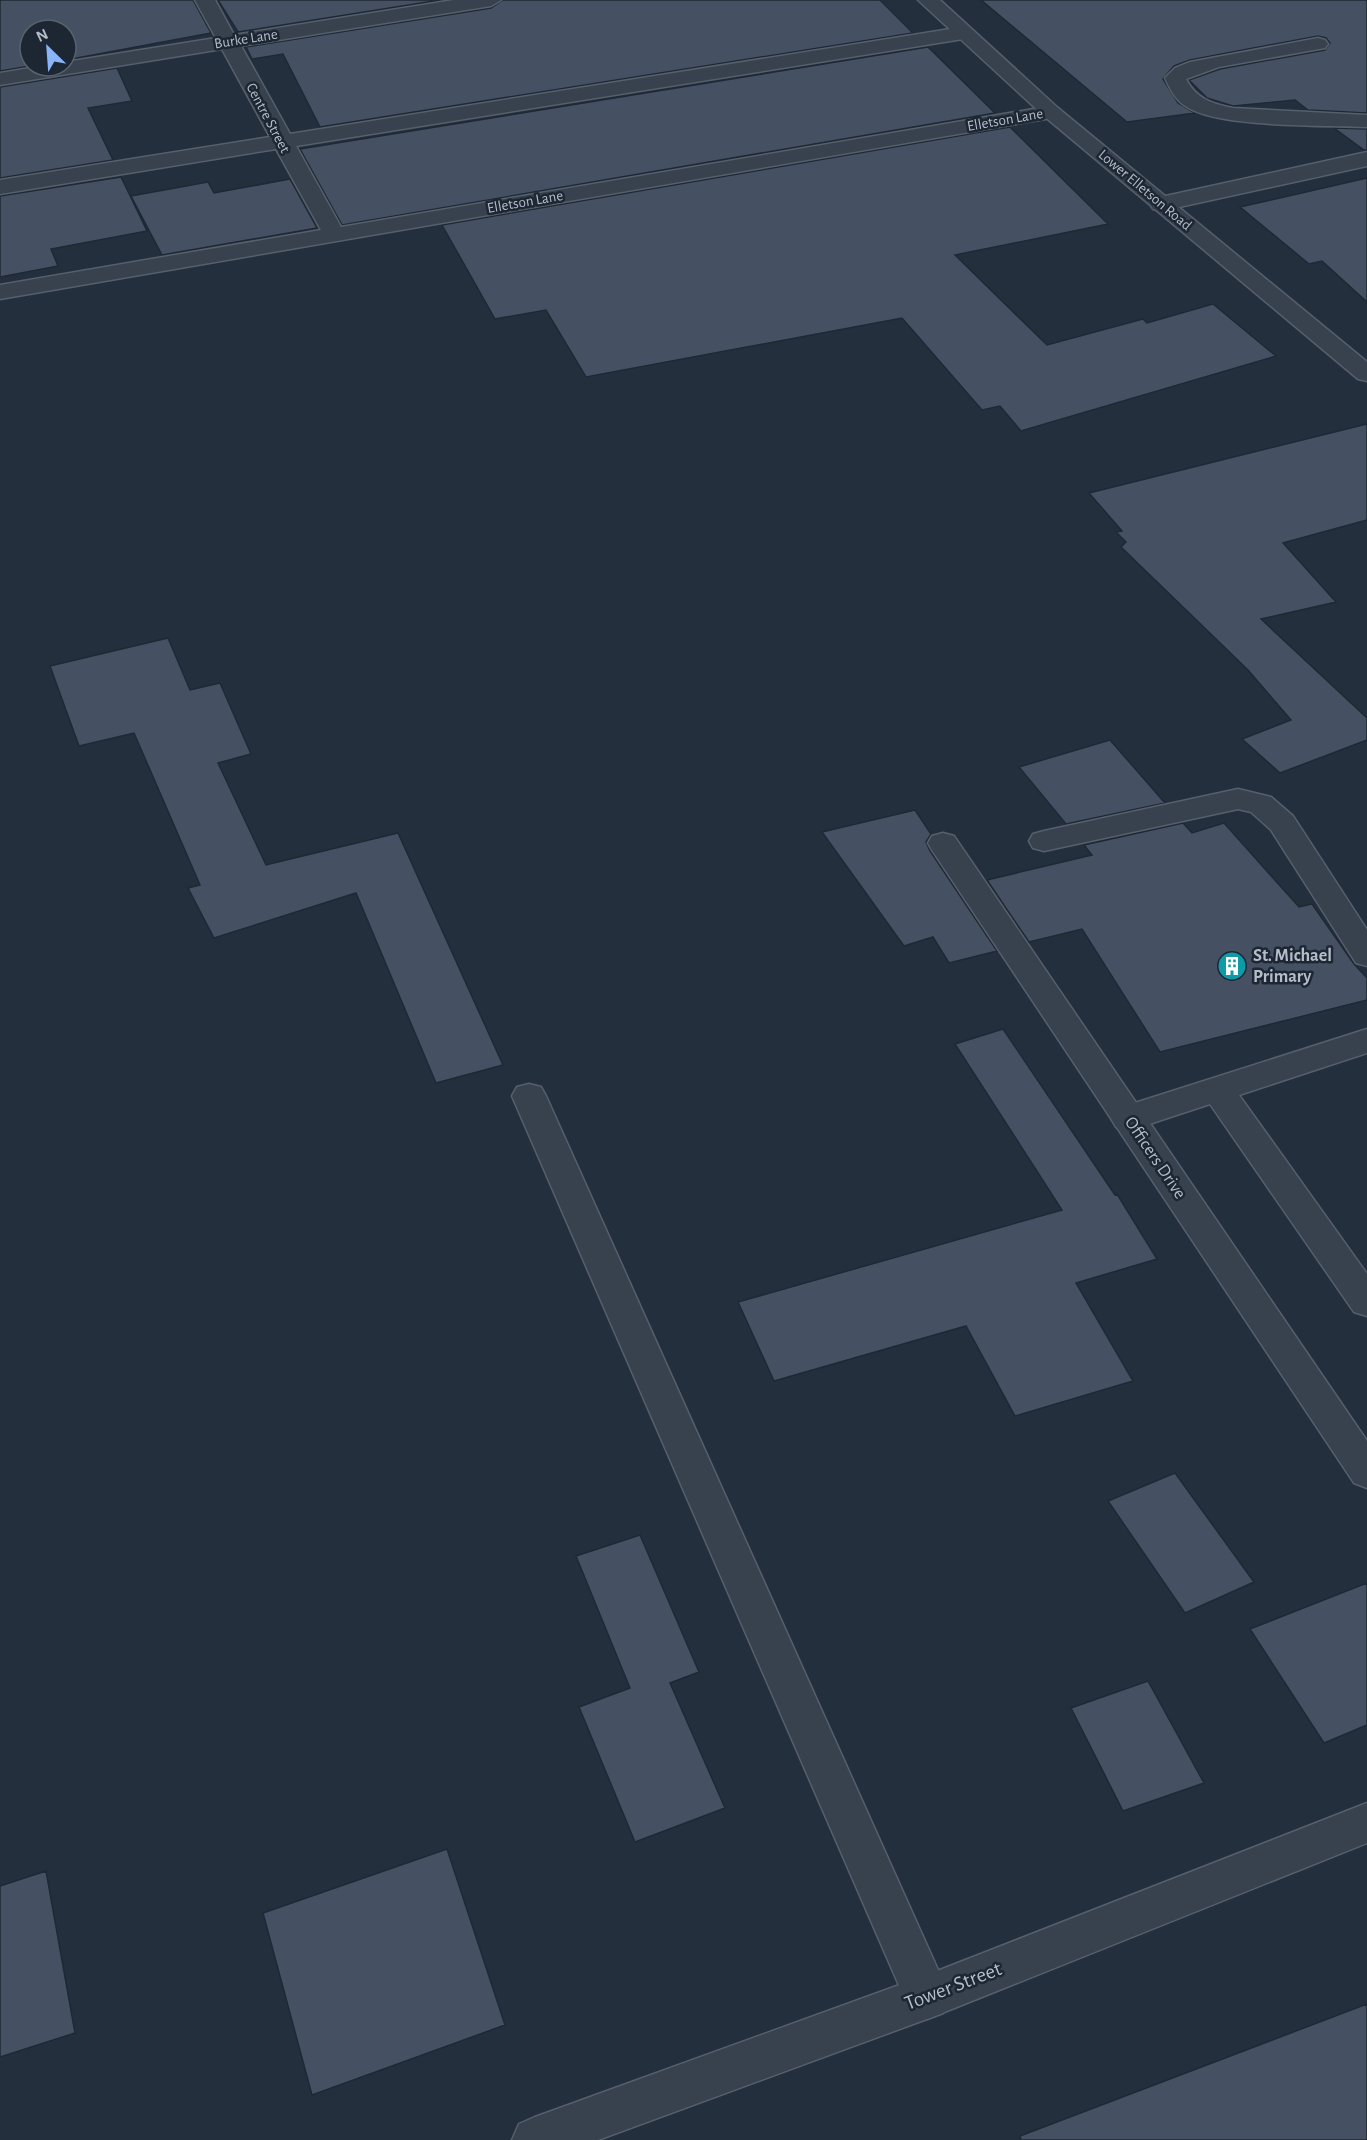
<svg xmlns="http://www.w3.org/2000/svg" width="1367" height="2140" viewBox="0 0 1367 2140" font-family="'Alegreya Sans',sans-serif">
<style>
.building{fill:#455162;stroke:#1f2835;stroke-width:1.5}
.lines{fill:none;stroke-linecap:round;stroke-linejoin:round}
.service-casing{stroke:#565f6c;stroke-width:3}
.minor-casing{stroke:#565f6c;stroke-width:3}
.tertiary-casing{stroke:#565f6c;stroke-width:3}
.service{fill:#38414e;fill-rule:evenodd}
.minor{fill:#38414e;fill-rule:evenodd}
.tertiary{fill:#38414e;fill-rule:evenodd}
.labels{text-anchor:middle;dominant-baseline:central;stroke-width:5;stroke-linejoin:round;paint-order:stroke}
.far-street-label{font-size:15px;fill:#b4bcc9;stroke:#1d2633}
.poi-label{font-size:18px;font-weight:bold;fill:#b4bcc9;stroke:#1d2633;text-anchor:start}
.street-label{font-size:18px;fill:#b4bcc9;stroke:#1d2633}
.near-street-label{font-size:21px;fill:#b4bcc9;stroke:#1d2633}
</style>
<rect width="100%" height="100%" fill="#242f3e"/>
<path class="building" d="M0,0H193L211,33L66,60V30H30V66L0,71Z
M218,0H440L238,32Z
M503,0H880L913,33L320,127L283,54L252,59L246,47L491,8Z
M981,0H1367V113L1308,110L1295,100L1233,106L1207,98L1189,80L1220,69L1325,50L1330,43L1326,38L1318,36L1190,60L1174,66L1163,79L1178,103L1195,113L1127,122Z
M928,47L995,113L342,225L300,149Z
M117,68L132,101L88,108L113,160L0,178V87Z
M1010,127L1108,224L955,255L1047,345L1143,319L1147,323L1213,304L1276,356L1021,431L1000,406L982,410L902,318L586,377L546,310L495,319L442,225Z
M1334,128L1367,129V150H1364Z
M121,177L147,231L51,249L58,266L0,277V196Z
M1367,178V302L1322,261L1309,264L1240,207Z
M290,179L317,228L162,255L131,196L208,182L214,193Z
M1367,424V520L1283,543L1336,602L1261,619L1367,718V740L1280,773L1242,739L1291,720L1248,670L1121,547L1126,542L1116,532L1122,531L1089,493Z
M168,638L190,690L220,683L251,754L218,763L266,865L398,833L503,1065L436,1083L356,893L214,938L188,888L200,885L134,733L79,746L50,666Z
M1110,740L1165,803L1066,824L1019,767Z
M915,810L931,834L926,842L930,851L997,951L949,963L933,937L904,946L822,832Z
M1183,823L1192,833L1224,823L1299,907L1312,904L1354,964L1367,978V1000L1160,1052L1082,929L1029,942L987,880L1092,855L1084,845Z
M1003,1029L1115,1195L1117,1194L1157,1259L1076,1283L1133,1381L1015,1416L966,1326L774,1381L738,1302L1062,1210L955,1044Z
M1175,1473L1254,1582L1185,1613L1108,1501Z
M640,1535L699,1672L670,1683L725,1808L635,1842L579,1707L630,1688L576,1556Z
M1367,1583V1725L1324,1743L1250,1629Z
M1148,1681L1204,1783L1123,1811L1071,1708Z
M447,1849L505,2025L312,2095L263,1913Z
M46,1871L75,2033L0,2057V1886Z
M1367,2004V2140H1021L1020,2136Z"/>
<g class="lines">
<g class="service-casing">
<path id="service" d="M1318,38L1325,40L1328,44L1325,48L1219,67L1186,79C1196,99 1213,104 1233,108L1367,115V127C1324,125 1220,128 1187,107C1176,101 1170,89 1165,78L1175,68L1190,62Z
M1367,152V166L1161,211L1153,209L1150,204L1153,199L1161,197Z
M1238,789L1271,797L1293,816L1367,930V966L1356,963L1271,830L1251,812L1238,809L1044,851L1033,848L1029,841L1033,834L1044,831Z
M1367,1029V1053L1239,1095L1367,1274V1316L1354,1312L1210,1104L1128,1131L1116,1127L1111,1118L1116,1109Z
M529,1084L541,1087L546,1096L943,1981L949,1997L943,2013L927,2019L911,2013L512,1096L517,1087Z"/>
</g>
<g class="minor-casing">
<path id="minor" d="M195,0H215L234,35L454,0H501L491,6L241,46L290,134L963,27L970,29L973,33L970,37L963,39L296,146L341,227L1051,106L1058,108L1062,112L1058,116L1051,118L0,299V285L321,230L276,149L0,194V180L270,137L222,49L0,85V73L42,66H66V62L216,38Z
M943,833L954,836L1367,1441V1488L1354,1483L932,850L928,843L932,836Z"/>
</g>
<g class="tertiary-casing">
<path id="tertiary" d="M918,0H940L1058,108L1367,362V381L1358,379L1044,116Z
M1367,1803V1843L927,2019L598,2140H512L519,2124L535,2117L927,1975Z"/>
</g>
<use href="#service" class="service"/>
<use href="#minor" class="minor"/>
<use href="#tertiary" class="tertiary"/>
</g>
<defs>
<g id="building-disc" transform="scale(1.5)"><circle r="9.5" fill="#0f9aa8" stroke="#1d2633"/><path d="M-4-6H4V6H1V3H-1V6H-4ZM-2.5-4.3h1.7v1.8h-1.7ZM.8-4.3h1.7v1.8H.8ZM-2.5-1h1.7V.8h-1.7ZM.8-1h1.7V.8H.8Z" fill="#fff"/></g>
</defs>
<g fill-rule="evenodd">
<use href="#building-disc" x="1232" y="966"/>
</g>
<g class="labels">
<g class="far-street-label">
<text transform="translate(246 39) rotate(-9)">Burke Lane</text>
<text transform="translate(268 118) rotate(62)">Centre Street</text>
<text transform="translate(1005 120) rotate(-10)">Elletson Lane</text>
<text transform="translate(1145 190) rotate(40)">Lower Elletson Road</text>
<text transform="translate(525 202) rotate(-10)">Elletson Lane</text>
</g>
<g class="poi-label">
<text x="1253" y="956">St. Michael<tspan x="1253" dy="21">Primary</tspan></text>
</g>
<g class="street-label">
<text transform="translate(1155 1158) rotate(56)">Officers Drive</text>
</g>
<g class="near-street-label">
<text transform="translate(953 1986) rotate(-21)">Tower Street</text>
</g>
</g>
<g transform="translate(48 48) rotate(335)"><circle r="28" fill="#1d2633" stroke="#59626f" stroke-width="1.5"/>
<path d="M0-4.5L10 22L0 15L-10 22Z" fill="#8ab4f8"/>
<text y="-9" font-size="16" font-weight="bold" text-anchor="middle" fill="#b4bcc9">N</text>
</g>
</svg>
